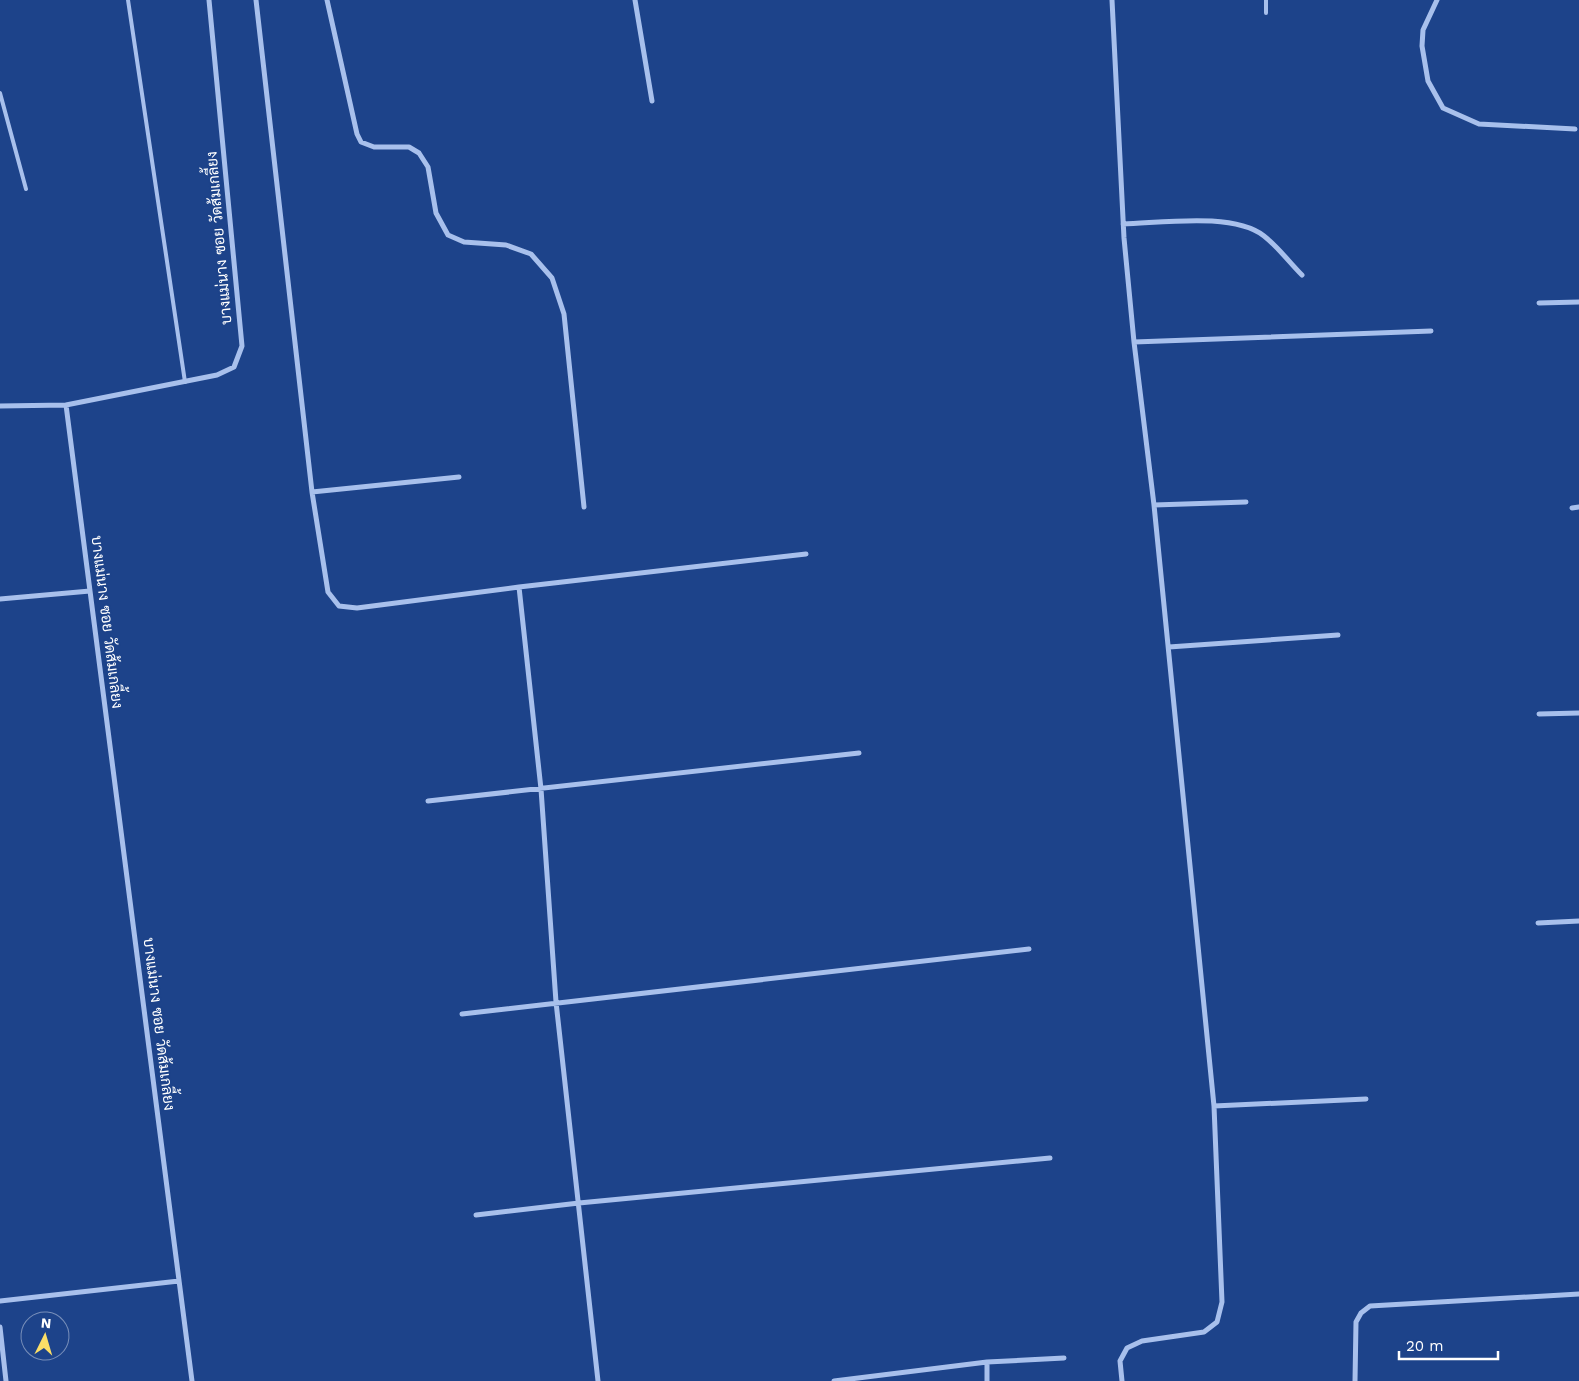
<svg xmlns="http://www.w3.org/2000/svg" width="1579" height="1381" viewBox="0 0 1579 1381" font-family="'Work Sans',Sarabun,sans-serif">
<style>
.lines{fill:none;stroke-linecap:round;stroke-linejoin:round}
.lane{stroke:#a8c0ec;stroke-width:4}
.street{stroke:#a8c0ec;stroke-width:5}
.labels{text-anchor:middle;dominant-baseline:central;stroke-width:4;stroke-linejoin:round;paint-order:stroke}
.street-label{font-size:15px;fill:#fff;stroke:#1d438a}
</style>
<rect width="100%" height="100%" fill="#1d438a"/>
<g class="lines">
<path class="lane" d="M128,0L185,382
M1266,13V0
M0,93L26,189"/>
<path class="street" d="M256,0L312,492L328,592L339,606L357,608L519,587L806,554
M327,0L357,134L361,142L374,147H409L419,153L428,167L436,213L448,235L464,242L506,245L531,254L552,278L564,314L584,507
M635,0L652,101
M1112,0L1124,238L1134,342L1154,505L1214,1106L1222,1302L1217,1322L1204,1332L1142,1341L1127,1348L1120,1361L1122,1381
M1437,0L1423,30L1422,46L1428,81L1443,108L1479,124L1575,129
M1123,224C1162,223 1233,212 1264,236C1278,247 1290,263 1302,275
M1539,303L1579,302
M1134,342L1431,331
M0,406L66,405
M312,492L459,477
M1154,505L1246,502
M1572,508L1579,507
M519,587L541,789L556,1002L598,1381
M0,599L90,591
M1169,647L1338,635
M1539,714L1579,713
M428,801L859,753
M1538,923L1579,921
M462,1014L1029,949
M1214,1106L1366,1099
M476,1215L579,1203L1050,1158
M0,1301L179,1281
M0,1327L6,1381
M987,1362V1381
M192,1381L66,405L217,375L234,367L242,346L209,0
M834,1381L987,1362L1064,1358
M1355,1381L1356,1322L1361,1313L1370,1306L1579,1294"/>
</g>
<g class="labels">
<g class="street-label">
<text transform="translate(219 238) rotate(-95)">บางแม่นาง ซอย วัดส้มเกลี้ยง</text>
<text transform="translate(107 622) rotate(83)">บางแม่นาง ซอย วัดส้มเกลี้ยง</text>
<text transform="translate(159 1024) rotate(83)">บางแม่นาง ซอย วัดส้มเกลี้ยง</text>
</g>
</g>
<g transform="translate(45 1336) rotate(5)"><circle r="24" fill="#1d438a" stroke="#778eb9"/>
<path d="M0-4L9 19L0 12L-9 19Z" fill="#fbde67"/>
<text y="-8" font-size="14" font-weight="bold" text-anchor="middle" fill="#ffffff">N</text>
</g>
<path d="M1399 1351v8h99v-8" fill="none" stroke="#ffffff" stroke-width="2.5"/>
<text x="1406" y="1351" font-size="15" fill="#ffffff" stroke="#1d438a" stroke-width="4" paint-order="stroke">20 m</text>
</svg>
